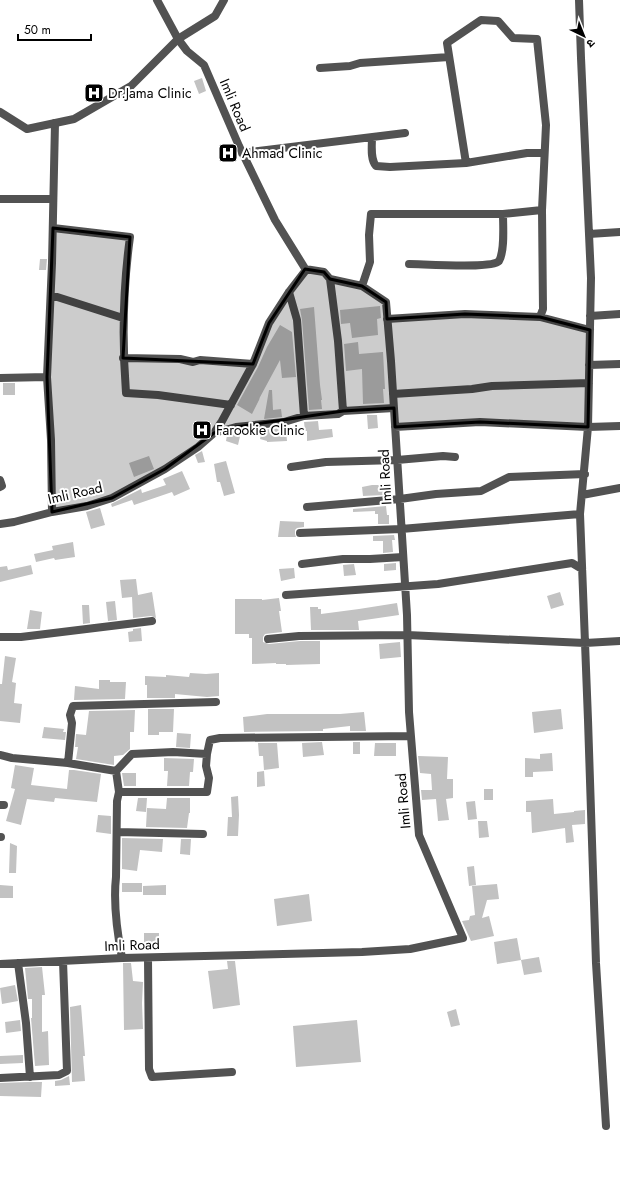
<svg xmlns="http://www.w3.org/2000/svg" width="620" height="1181" viewBox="0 0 620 1181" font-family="Jost,'Noto Sans Devanagari',sans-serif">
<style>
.building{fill:#c2c2c2}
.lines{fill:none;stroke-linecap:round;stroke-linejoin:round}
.minor{stroke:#525252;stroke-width:8}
.tertiary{stroke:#525252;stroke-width:8}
.marked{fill:#000;fill-opacity:0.2;stroke:#000;stroke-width:3;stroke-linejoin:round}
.labels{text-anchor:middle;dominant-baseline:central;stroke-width:4;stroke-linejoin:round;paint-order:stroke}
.poi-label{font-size:14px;fill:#000;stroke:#fff;text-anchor:start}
.street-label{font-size:14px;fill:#000;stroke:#fff}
</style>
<rect width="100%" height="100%" fill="#fff"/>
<path class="building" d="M202,78L206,91L199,94L194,81Z
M96,87L99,94L92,98L88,91Z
M233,147L236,155L225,159L223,150Z
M40,259H47L46,270H39Z
M380,306L381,318L377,319L378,335L352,338L350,323L341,324L340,310Z
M314,307L320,385L322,400H321L322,409L309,410L302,320L300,309Z
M280,325L292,332L296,377L282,378L280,360L259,399L260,398L252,414L237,405L258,367L267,347Z
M358,342L359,354L383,352L385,389H383L384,403L363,404L362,369L346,371L344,344Z
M3,383H15V395H3Z
M269,390H272L273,410L281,409L282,417L264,419Z
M367,415H377L378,428L368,429Z
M197,420L208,421L207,432L199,439H195Z
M318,421L319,430L332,429L333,437L307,441V431H305L304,422Z
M282,428L283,430H286L287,441L267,442V441L260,439L262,430Z
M237,432H241L238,445L226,441L227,435Z
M202,451L205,462L198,463L195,455Z
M149,456L154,469L134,477L129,463Z
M226,461L235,493L224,496L220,482H217L214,464Z
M182,471L190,489L174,496L172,492L134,505L132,500L112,507L111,504L141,489L142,493L166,485L163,479Z
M372,485H383L384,495L363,496L362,487Z
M386,506L387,515H389V524H378V514H375V511L353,512V509Z
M100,508L105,525L91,529L86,512Z
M280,521L304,522V527L297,528L295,530V534L296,537H278Z
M394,535L395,540H392L393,552L383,553V541H373V536Z
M73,542L75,557L55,560L54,558L36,562L34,554L53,550L52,546Z
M396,563V570L384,571V564Z
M354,564L356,575L344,576L343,565Z
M31,565L33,574L0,582V567L7,566L8,570Z
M294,568L295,578L281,581L279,569Z
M136,579L138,595L152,592L156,618L151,616L133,618L132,597L122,598L120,580Z
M560,592L564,605L551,609L547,596Z
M279,598L281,611H279L282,632L265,634L263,637V642L269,644L300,641H320V664L286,665V664H276V663L252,664V638H249V634H235V599H262V600Z
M115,601L117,620L108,621L106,602Z
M397,603L399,615L358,621L359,630H311L310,607H318V609H321V614L359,609Z
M82,605H89L90,623L83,624Z
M30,610L42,612L40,629H27Z
M141,628L142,641L129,642L128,632L133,631V629Z
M400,642L401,657L380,659L379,644Z
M5,656L16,658L12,682L16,683L14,703L22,704L20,723L0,721V684H2Z
M190,673L206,674L219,673V696L207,697L175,694V698H147V685H145V676L166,677V675L189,677Z
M99,680H110V682H126L125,699L74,700L75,686L99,689Z
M148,709H174L173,732H159V735H148Z
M561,709L563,729L534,733L532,712Z
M135,710L134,732H130V749L123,755L114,756V765L76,759L78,747H75L76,734L86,735L89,711Z
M364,712L366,731H350V726L323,729V731H321L244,732L243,717L267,714H340Z
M44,727L64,729L63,732H66L65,740L42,738Z
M177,733L191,734L190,748L176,747Z
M322,742L324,755L303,757L302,743Z
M353,742H360V754H353Z
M258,743H277L279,768L264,770L263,756H259Z
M375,743H396V756H374Z
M552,753L553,771L533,772V777H525V758L540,759V754Z
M418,756L448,757L447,779H453V798L446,799L449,820L438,821L436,799L422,800L421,790H432L431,774L420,773Z
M164,758L194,759L193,772H190L189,786H167L168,771H164Z
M15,765L34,768L31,785L67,789L69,770H74L101,774L97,802L55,798L54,802L27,799L21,825L6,821L15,789L11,788Z
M264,771L265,786L257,787V772Z
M122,773H136V786H124Z
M484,789H493V800H484Z
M238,796L239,815L238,836H227L228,817H232L231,797Z
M138,798H147L146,812L136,811Z
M167,798H190V813H189L187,828L146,827L147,808L166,809Z
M553,799L554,814L574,812V811L585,810V824L572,825L574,842L566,843L565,828L532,833L531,812H526V801Z
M475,801L477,819L468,820L466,802Z
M98,815L111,816V834L96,832Z
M478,821H487L489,837L479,838Z
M122,838L163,839L162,852L140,850L137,871L122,869Z
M181,839H191L190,855L180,854Z
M10,843L17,846L16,873H9Z
M474,866L476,885L469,886L467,867Z
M122,883H142V892H122Z
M497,884L499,899L487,900L482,918L489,916L494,936L471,941L462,921L469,920L470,916L475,915L472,886Z
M0,885L13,886V898H0Z
M166,885V895H143V886Z
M309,894L312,921L277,926L274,899Z
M144,933H159V947H144Z
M517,938L521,960L497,964L494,942Z
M539,957L542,972L524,975L521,960Z
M227,961H235L240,1005L213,1009L208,971L228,969Z
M123,963H131L133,981L143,982L142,1003L143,1029L124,1030Z
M42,967L45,995H42V1032L48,1031L49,1065L35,1066L31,1018H32V999H28L25,968Z
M15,985L18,1001L2,1004L0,988Z
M81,1005L85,1056H83L85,1081L72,1082L70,1007Z
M456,1009L460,1025L451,1027L447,1012Z
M20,1020L21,1031L6,1033L5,1022Z
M357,1020L361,1062L296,1067L293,1026Z
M23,1055V1063L0,1064V1056Z
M69,1076L70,1085L55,1086V1081L61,1080Z
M28,1082H42L41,1097L0,1096V1083Z"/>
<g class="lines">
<path class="minor" d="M579,0L581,58L591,278L588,427L580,514L588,720L596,963L606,1126
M320,68L350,66L360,63L449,57
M372,137C372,146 370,159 376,166L390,167L466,163L527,153H544
M242,153L405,133
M0,199H53
M53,228L130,237C123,288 122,341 126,393L158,395L231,405
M589,234L620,232
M409,264C423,264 492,269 499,261C505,251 503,226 503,214
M330,279L338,341L343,411
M362,286L370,262L369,235L371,214H503L542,210
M289,292L297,320L304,416
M51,295L123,318
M590,316L620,314
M540,317L590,330
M387,319L465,314L540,317L543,309L542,210L546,125L537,39L513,38L498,21L481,20L447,43L466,163
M123,358L180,359L193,362L200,360L253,364
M589,365L620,364
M0,378L47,377
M393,394L472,389L492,386L589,383
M395,427L480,422L588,427L620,426
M214,433L236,427L284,422L304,416L338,414L343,411L394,408
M291,467L326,462L397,460L443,456L455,457
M0,480L2,486L0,487
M582,495L620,488
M307,507L400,499L436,494L481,491L509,477L585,474
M52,512L51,440L47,377L52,263L55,123
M0,524L14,522L52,512L87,506L112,498L165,469L198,447L214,433L222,421L253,364L269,323L289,292L306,270L275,220L239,146L204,65L187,51L178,39L157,0
M300,533L401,529L580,514
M302,564L343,559H370L403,557
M286,595L438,584L572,563L582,569
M0,637H21L152,621
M268,639L299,636L407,635L585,643L620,641
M0,755L12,758L68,763L116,771
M68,763L72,723L70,715L73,706L216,702
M116,771L119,792L117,801L116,877C113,904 117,932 122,958
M116,771L132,754L173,752L207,754
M119,792H207L209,778L206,766L207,754L210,740L220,738L411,736
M0,805H4
M117,832L203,834
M0,837H1
M148,958L149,1069L152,1077L232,1072
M18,963L26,1023L30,1077
M0,964L122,958L362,952L410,949L463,938L419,835L409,712L407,615L391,361L386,302L362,286L330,279L324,272L305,269
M0,1078L59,1075L67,1071L63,961"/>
<path class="tertiary" d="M0,112L27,129L74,119L131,86L178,39L215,16L224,0"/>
</g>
<path class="marked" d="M53,228L130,237L123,358L253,364L269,323L305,269L324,272L330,279L362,286L386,302L387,319L465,314L540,317L590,330L588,427L480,422L395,427L394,408L343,411L236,427L214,433L165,469L112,498L52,512L47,377Z"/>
<defs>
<g id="hospital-square" transform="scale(1)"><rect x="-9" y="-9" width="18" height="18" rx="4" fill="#000" stroke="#fff"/><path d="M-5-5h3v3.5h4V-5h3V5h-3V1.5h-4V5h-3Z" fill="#fff"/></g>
</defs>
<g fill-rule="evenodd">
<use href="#hospital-square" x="94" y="93"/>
<use href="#hospital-square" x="228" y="153"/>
<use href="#hospital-square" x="202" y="430"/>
</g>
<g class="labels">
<g class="poi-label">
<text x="108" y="93">Dr.Jama Clinic</text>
<text x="242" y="153">Ahmad Clinic</text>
<text x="216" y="430">Farookie Clinic</text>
</g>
<g class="street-label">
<text transform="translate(235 105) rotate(67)">Imli Road</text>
<text transform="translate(385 477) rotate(-93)">Imli Road</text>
<text transform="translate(75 493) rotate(-13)">Imli Road</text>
<text transform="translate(403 801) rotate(-95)">Imli Road</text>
<text transform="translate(132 945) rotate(-2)">Imli Road</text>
</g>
</g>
<g transform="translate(584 36) rotate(137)" stroke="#ffffff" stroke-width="3" paint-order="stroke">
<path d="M0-3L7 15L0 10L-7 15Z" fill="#000000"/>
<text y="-6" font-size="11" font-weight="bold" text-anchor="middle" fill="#000000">उ</text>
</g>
<path d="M18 34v6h73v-6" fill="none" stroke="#000000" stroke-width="2"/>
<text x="24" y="34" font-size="12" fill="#000000" stroke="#ffffff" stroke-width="3" paint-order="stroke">50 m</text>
</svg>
